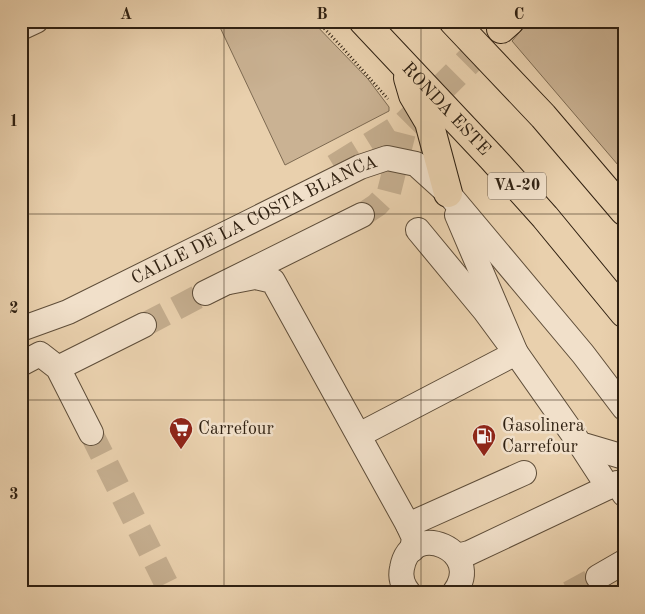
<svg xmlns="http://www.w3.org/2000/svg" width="645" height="614" viewBox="0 0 645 614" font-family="'Old Standard TT',serif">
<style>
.green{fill:#cab293;stroke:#7d6a52}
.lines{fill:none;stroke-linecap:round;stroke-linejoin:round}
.minor-tunnel{stroke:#c4ad8e;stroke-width:24;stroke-dasharray:24 12;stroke-linecap:butt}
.highway-tunnel{stroke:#c4ad8e;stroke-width:28;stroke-dasharray:28 14;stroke-linecap:butt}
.minor-casing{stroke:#5e4d39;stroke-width:26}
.highway-casing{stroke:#302112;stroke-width:30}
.path{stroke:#302112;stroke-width:3;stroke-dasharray:1 2.5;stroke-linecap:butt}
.minor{stroke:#f1e0ca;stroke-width:24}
.highway{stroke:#e9d0ad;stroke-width:28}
.grid{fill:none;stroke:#302112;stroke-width:1;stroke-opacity:0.55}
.labels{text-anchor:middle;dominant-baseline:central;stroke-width:5;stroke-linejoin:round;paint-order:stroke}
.shield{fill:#f1e0ca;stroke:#6a5a49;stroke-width:1}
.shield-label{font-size:16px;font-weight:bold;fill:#302112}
.street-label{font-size:18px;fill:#302112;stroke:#f1e0ca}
.poi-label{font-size:18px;fill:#302112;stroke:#f1e0ca;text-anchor:start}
.neatline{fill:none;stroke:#302112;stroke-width:2}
.grid-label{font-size:16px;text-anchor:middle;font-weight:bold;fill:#302112}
</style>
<rect width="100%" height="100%" fill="#e9d0ad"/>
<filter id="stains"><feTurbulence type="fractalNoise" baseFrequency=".004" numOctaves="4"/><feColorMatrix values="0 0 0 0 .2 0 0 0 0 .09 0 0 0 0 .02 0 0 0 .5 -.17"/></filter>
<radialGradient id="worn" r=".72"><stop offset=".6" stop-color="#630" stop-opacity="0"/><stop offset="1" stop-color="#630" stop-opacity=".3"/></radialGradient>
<path class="green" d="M217,21H312L368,79L389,107V111L285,165Z
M529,21H613L616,23L624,33V172L512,41Z"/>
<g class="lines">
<path class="minor-tunnel" d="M362,215L377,205L389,192L406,124
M144,325L205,293
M91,433L171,593
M569,593L598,577"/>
<path class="highway-tunnel" d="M335,168L406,124L501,29"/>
<g class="minor-casing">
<g id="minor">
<path d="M21,28L36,21"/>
<path d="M457,215L516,353L580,444L624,457"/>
<path d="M229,282L255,277L273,281L408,525L414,538L412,550"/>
<path d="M205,293L362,215"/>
<path id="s1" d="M21,329L68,312L360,167L387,158L416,164L448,193L583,354L624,408"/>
<path d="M21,364L40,354L58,368L91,433"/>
<path d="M58,368L144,325"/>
<path d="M359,435L516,353L485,311L418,230"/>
<path d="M580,444L608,487"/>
<path d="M408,525L524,473"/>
<path d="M457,556L469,553L617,483L624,494"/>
<path d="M598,577L624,562"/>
<path d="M409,593C403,586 400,577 402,568C411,518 486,551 454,593"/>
</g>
</g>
<g class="highway-casing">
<g id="highway">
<path id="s2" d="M363,21L492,158L545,217L624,313"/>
<path d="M453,21L543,116L624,211"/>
<path d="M501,29L510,21"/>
<path d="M408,78L413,95L429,122L448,193"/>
</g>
</g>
<path class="path" d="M317,21L340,45L388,99"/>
<use href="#minor" class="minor"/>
<use href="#highway" class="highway"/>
</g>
<path class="grid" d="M224,21V593M421,21V593M21,214H624M21,400H624"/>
<defs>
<g id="supermarket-pin" transform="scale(1.25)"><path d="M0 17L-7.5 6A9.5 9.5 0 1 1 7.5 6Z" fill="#8f2418" stroke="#f1e0ca"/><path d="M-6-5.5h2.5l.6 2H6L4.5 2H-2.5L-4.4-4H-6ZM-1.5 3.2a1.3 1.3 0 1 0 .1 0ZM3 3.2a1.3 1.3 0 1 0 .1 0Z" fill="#fff"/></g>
<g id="fuel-pin" transform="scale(1.25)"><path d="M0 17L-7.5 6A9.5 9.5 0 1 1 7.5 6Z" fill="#8f2418" stroke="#f1e0ca"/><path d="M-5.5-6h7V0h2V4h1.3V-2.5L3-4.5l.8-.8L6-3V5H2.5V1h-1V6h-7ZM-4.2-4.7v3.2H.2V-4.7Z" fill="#fff"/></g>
</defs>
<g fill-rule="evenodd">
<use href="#supermarket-pin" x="181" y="429"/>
<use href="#fuel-pin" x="484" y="436"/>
</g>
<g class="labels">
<rect class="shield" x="488" y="172.5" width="58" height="27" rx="4"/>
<g class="shield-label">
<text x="517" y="186">VA-20</text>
</g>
<g class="street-label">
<text stroke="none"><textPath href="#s2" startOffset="121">RONDA ESTE</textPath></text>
<text stroke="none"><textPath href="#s1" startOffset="258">CALLE DE LA COSTA BLANCA</textPath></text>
</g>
<g class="poi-label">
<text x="502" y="426">Gasolinera<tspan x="502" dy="21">Carrefour</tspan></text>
<text x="198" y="429">Carrefour</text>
</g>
</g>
<rect width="645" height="614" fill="none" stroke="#e9d0ad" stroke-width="55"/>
<rect x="28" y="28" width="590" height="558" class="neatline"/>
<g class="grid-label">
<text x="126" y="19">A</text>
<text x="322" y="19">B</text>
<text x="519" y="19">C</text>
<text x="14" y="126">1</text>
<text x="14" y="313">2</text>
<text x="14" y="499">3</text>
</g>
<rect width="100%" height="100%" filter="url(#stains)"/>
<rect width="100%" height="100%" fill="url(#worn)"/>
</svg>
